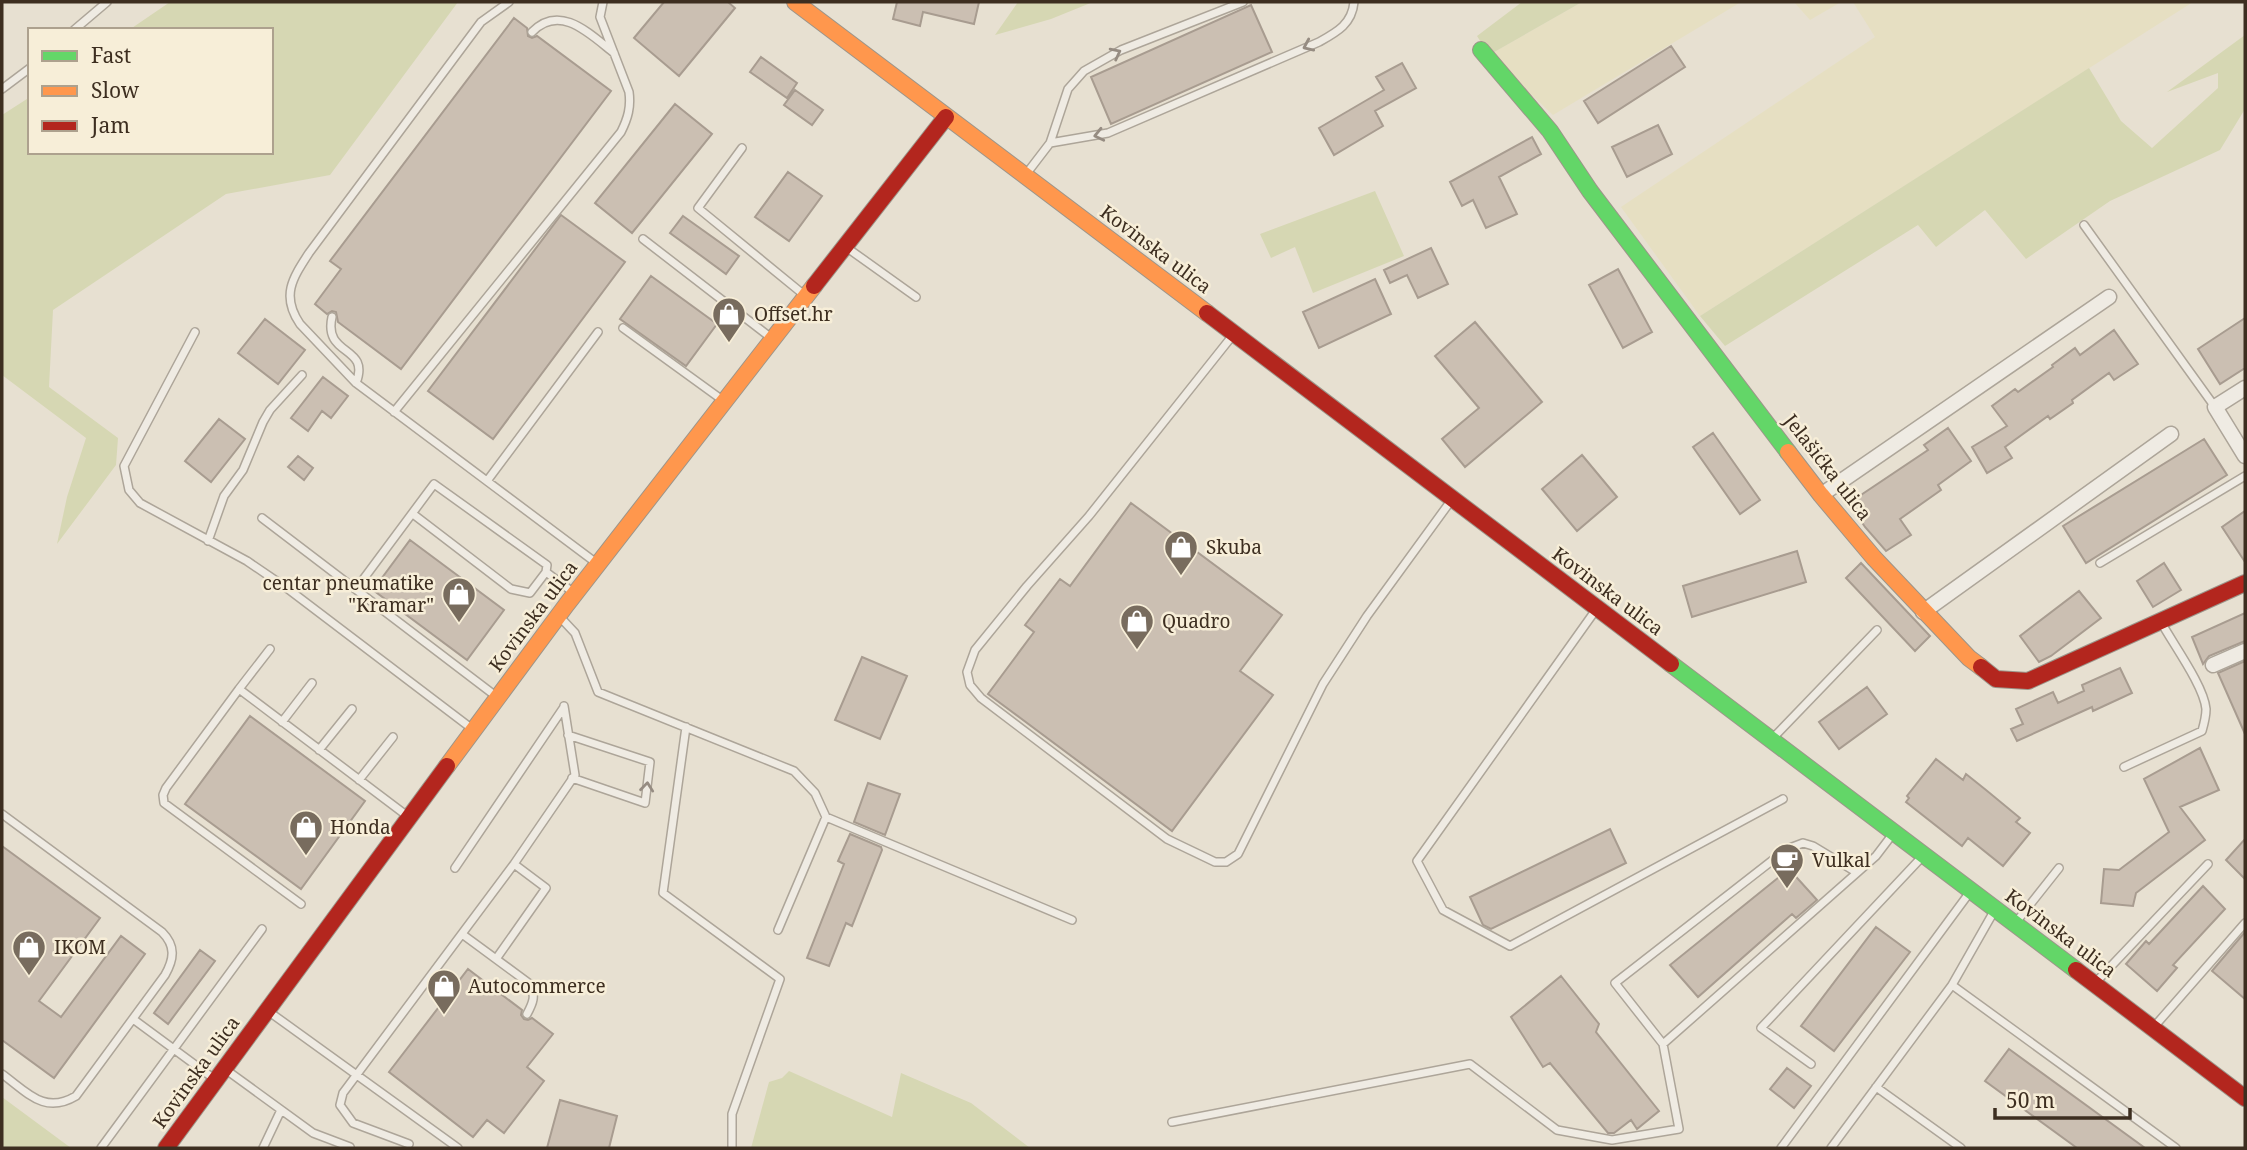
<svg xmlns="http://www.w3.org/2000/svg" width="2247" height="1150" viewBox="0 0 2247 1150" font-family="'Noto Serif',serif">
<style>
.farmland{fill:#e6dfc2}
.green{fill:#d6d7b3}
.building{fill:#cbbfb2;stroke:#a89c90;stroke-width:2}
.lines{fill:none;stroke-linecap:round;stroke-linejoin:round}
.lane-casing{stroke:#ada599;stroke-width:10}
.street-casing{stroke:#ada599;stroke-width:17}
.fast-casing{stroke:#9c958a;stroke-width:18}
.slow-casing{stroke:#9c958a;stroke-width:18}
.jam-casing{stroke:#9c958a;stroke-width:18}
.lane{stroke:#efebe3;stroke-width:7}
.street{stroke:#efebe3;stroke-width:14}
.fast{stroke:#63d668;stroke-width:16}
.slow{stroke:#ff974d;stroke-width:16}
.jam{stroke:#b3261e;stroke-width:16}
.oneway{stroke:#968c82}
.labels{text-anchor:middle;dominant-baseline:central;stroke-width:5;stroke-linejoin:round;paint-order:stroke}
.street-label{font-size:19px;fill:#3d2e20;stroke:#f7eed8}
.poi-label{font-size:19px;fill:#3d2e20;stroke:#f7eed8;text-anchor:start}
</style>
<rect width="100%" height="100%" fill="#e7e0d1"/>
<path class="farmland" d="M1582,2H1741L1553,115L1489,55Z
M1794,2H1841L1810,20Z
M1853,2H2193L1700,316L1621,207L1875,37Z"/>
<path class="green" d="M170,2H458L330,175L226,194L53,310L49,387L118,438L116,465L57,544L67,497L86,438L2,375V115L30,97V152H271V30H129Z
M1018,2H1093L1051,19L995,35Z
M1522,2H1582L1489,55L1477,36Z
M2245,35V109L2220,150L2110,201L2026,259L1985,210L1936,247L1918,225L1725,346L1700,316L2089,68L2121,121L2152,148L2218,88V73L2167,92Z
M1375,191L1404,256L1313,293L1295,247L1271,258L1260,234Z
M789,1071L892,1117L901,1073L971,1103L1030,1148H751L769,1082L782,1078Z
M2,1097L71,1148H2Z"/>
<path class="building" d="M664,2H728L735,8L679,76L634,38Z
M897,2H979L974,24L923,12L920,26L893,19Z
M1251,5L1272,52L1111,124L1091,77Z
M514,18L527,28L528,36L532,38L537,36L611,91L401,369L338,322L336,312L332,311L327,314L315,304L341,269L330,261Z
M1671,46L1685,67L1598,123L1584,101Z
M761,57L797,83L787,98L750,72Z
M1402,63L1416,88L1375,111L1383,126L1334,155L1319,128L1384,90L1376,77Z
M795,90L823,110L812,125L784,105Z
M675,104L712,134L632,233L595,203Z
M1658,125L1672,154L1627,177L1612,147Z
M1532,137L1541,154L1499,177L1517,214L1486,228L1473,200L1462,206L1450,182Z
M788,172L822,196L789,241L755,217Z
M561,215L625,262L493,439L428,391Z
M683,216L739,256L726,274L670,233Z
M1431,248L1448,284L1418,298L1407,275L1390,283L1384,270Z
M1618,269L1652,332L1623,348L1589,285Z
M651,276L717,324L686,366L620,319Z
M1375,279L1391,314L1319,348L1303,312Z
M2245,318V368L2220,384L2198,349Z
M265,319L305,350L278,384L238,353Z
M1475,322L1542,402L1465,467L1442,439L1479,408L1435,356Z
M2114,330L2138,364L2114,380L2109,373L2072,400L2073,403L2050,419L2048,416L2005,447L2012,458L1987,473L1972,447L2007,426L1992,406L2015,389L2018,392L2053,367L2052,365L2075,348L2080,355Z
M323,377L348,396L331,418L322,411L308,431L291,418Z
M219,419L245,439L211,482L185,461Z
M1948,428L1971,461L1938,485L1941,490L1900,519L1911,535L1886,551L1865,527L1849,503L1928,450L1924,445Z
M1713,433L1760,500L1740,514L1693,447Z
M2204,439L2227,475L2086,563L2063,526Z
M1582,455L1617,497L1577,531L1542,489Z
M298,456L313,468L304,480L288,467Z
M1131,503L1282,615L1240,671L1273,695L1172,831L988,694L1034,632L1025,625L1060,579L1070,586Z
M2245,511V562L2222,527Z
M410,540L504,610L467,660L373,590Z
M1797,551L1806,582L1692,617L1683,586Z
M1861,563L1930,636L1915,651L1846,578Z
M2164,563L2181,590L2153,607L2137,581Z
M2079,591L2101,618L2051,656L2039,662L2020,636Z
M2245,613V641L2209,656L2203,664L2192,637Z
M862,657L907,676L880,739L835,720Z
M2245,661V734L2218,673Z
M2120,668L2132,693L2093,711L2092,707L2017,741L2011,729L2023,724L2016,709L2053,692L2058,703L2084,691L2082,685Z
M1867,687L1887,714L1839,749L1819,722Z
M250,716L365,801L301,889L185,804Z
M2200,748L2219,790L2180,807L2205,840L2136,893L2133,906L2101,903L2104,869L2119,870L2169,832L2144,779Z
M1936,759L1963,780L1966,774L1986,790L2020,818L2016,822L2030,833L2003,866L1968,838L1962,846L1906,802L1909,798L1907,796Z
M868,783L900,794L885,835L854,822Z
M1610,829L1626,863L1491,929L1483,925L1470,897Z
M850,834L881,847L882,850L852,926L846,923L829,966L807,958L844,864L838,861Z
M2245,839V879L2226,860Z
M2,846L100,918L39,1001L61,1017L121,936L145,954L54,1078L2,1040Z
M1789,869L1817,900L1796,918L1792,914L1698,997L1670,965Z
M2203,886L2225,909L2173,965L2177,968L2157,991L2126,964L2146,941L2149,944Z
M1876,927L1910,952L1834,1051L1801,1026Z
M2245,932V999L2212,971Z
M200,950L215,961L168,1024L154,1013Z
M468,969L522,1010L521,1015L524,1019L528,1020L532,1018L553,1034L527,1067L544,1081L504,1133L487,1120L473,1137L389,1072Z
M1561,976L1599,1024L1596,1032L1659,1111L1637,1129L1631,1120L1614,1133H1608L1550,1063L1543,1067L1511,1017Z
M2009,1049L2145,1148H2077L1985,1081Z
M1787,1068L1811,1086L1794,1108L1770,1089Z
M560,1100L617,1116L609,1148H547Z"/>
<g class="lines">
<g class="lane-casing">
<path id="lane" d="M509,2L481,22L309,253C292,279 281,296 300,324L356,383L595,562
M74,30L107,2
M532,32C560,3 590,34 614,53
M2,89L30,68
M1050,143L1108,133L1319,42C1337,32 1352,24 1354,2
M742,148L698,208L803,294
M1027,173L1050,143L1068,89L1084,71L1121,50L1243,2
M2084,225L2215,407
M643,239L770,337
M846,247L916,297
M332,317C323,357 371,345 356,383
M623,328L721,399
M195,332L124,466L129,490L140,503L247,561L288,589L471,728
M1233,335L1089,516L1027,586L975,650L967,672L970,685L981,698L1167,839L1215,862H1226L1238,854L1323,684L1367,616L1450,502
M394,412L621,132C628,118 631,107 629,92L600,17L603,2
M487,481L598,332
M262,518L497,697
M208,541L224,496L243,470L263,422L270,410L302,375
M2100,563L2245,476
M546,572L574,593
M356,589L434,484L547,565L546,572L530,593L511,589L413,514
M1595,611L1417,861L1443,910L1510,946L1783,799
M559,616L575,633L598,692L794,771L815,793L826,817L778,930
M270,649L239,689L406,815
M239,689L166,788L163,795L164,803L301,904
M282,722L312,683
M686,727L663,893L780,979L732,1114V1148
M568,735L650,762L645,803L572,778
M1772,739L1877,630
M319,750L352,709
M2124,767L2202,731C2204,724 2206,716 2206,709C2204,686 2173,644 2161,622
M359,780L393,737
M2,814L162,932C176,946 174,959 165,975L76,1096C44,1115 27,1092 2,1074
M826,817L1072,920
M455,868L564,707
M1856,872L1813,846L1803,843L1787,849L1615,983L1663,1044L1876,856L1892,835
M2017,921L2059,868
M462,934L530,984C536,996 533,1003 527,1014
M496,959L546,888L514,864
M2097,981L2208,864
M1952,985L1993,913
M268,1011L458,1148
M133,1019L213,1078
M2153,1028L2245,923
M1811,1064L1761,1028L1921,858
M225,1069L313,1133L350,1147
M1876,1087L1961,1148
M1172,1122L1470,1064L1557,1130L1612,1140L1679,1129L1663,1044
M409,1144L353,1123L340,1105L343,1093L514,864L575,775L564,706
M101,1148L262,929
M263,1148L281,1110
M1781,1148L1970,892
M1831,1148L1952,985L2176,1148"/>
</g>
<g class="street-casing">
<path id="street" d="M2245,388L2215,407L2245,456
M1821,495L2109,297
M1923,612L2171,434
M2213,665L2245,651"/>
</g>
<g class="fast-casing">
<path id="fast" d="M1481,50L1550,131L1590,191L1788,452
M1671,664L2076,970"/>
</g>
<g class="slow-casing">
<path id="slow" d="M795,2L1207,313
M1788,452L1821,495L1874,558L1969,658L1981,667
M447,766L567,604L814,286"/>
</g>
<g class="jam-casing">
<path id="jam" d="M814,286L946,117
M1207,313L1671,664
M1981,667L1996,679L2028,681L2245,583
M2076,970L2245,1098
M166,1148L447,766"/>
</g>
<use href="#lane" class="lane"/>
<use href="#street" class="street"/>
<use href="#fast" class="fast"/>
<use href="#slow" class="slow"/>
<use href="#jam" class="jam"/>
</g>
<defs><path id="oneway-chevron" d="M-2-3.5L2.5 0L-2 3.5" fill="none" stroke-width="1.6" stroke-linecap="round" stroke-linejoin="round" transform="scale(1.75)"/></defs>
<g class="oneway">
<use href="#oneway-chevron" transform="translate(1308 46) rotate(156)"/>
<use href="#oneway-chevron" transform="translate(1116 53) rotate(-27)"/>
<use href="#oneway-chevron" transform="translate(1099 135) rotate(167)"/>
<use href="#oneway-chevron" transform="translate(647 787) rotate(-84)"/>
</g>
<defs>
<g id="shop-pin" transform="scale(1.75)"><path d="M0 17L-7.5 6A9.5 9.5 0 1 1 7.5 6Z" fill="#786c5e" stroke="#f7eed8"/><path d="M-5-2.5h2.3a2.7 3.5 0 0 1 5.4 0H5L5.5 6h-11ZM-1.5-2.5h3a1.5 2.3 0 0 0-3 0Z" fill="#fff"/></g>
<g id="cafe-pin" transform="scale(1.75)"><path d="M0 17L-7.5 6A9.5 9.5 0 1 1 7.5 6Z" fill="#786c5e" stroke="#f7eed8"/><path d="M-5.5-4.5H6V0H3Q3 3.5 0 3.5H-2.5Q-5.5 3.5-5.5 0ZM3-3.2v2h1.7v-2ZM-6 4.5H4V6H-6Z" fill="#fff"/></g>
</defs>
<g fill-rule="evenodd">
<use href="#shop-pin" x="729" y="314"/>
<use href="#shop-pin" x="1181" y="547"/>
<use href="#shop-pin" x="459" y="594"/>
<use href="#shop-pin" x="1137" y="621"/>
<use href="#shop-pin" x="306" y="827"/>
<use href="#cafe-pin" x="1787" y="860"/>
<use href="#shop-pin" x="29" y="947"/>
<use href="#shop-pin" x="444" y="986"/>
</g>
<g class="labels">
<g class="street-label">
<text transform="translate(1156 249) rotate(37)">Kovinska ulica</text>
<text transform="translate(1828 467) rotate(52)">Jelašićka ulica</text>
<text transform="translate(1608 591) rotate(37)">Kovinska ulica</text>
<text transform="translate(533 616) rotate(-53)">Kovinska ulica</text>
<text transform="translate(2061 933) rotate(37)">Kovinska ulica</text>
<text transform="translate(196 1072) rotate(-54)">Kovinska ulica</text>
</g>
<g class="poi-label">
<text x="754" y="314">Offset.hr</text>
<text x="1206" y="547">Skuba</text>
<text x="434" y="583" text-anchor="end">centar pneumatike<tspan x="434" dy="22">"Kramar"</tspan></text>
<text x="1162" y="621">Quadro</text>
<text x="330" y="827">Honda</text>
<text x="1812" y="860">Vulkal</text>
<text x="54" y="947">IKOM</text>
<text x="468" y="986">Autocommerce</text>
</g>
</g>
<rect width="2247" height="1150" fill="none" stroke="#3d2e20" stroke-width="7"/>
<rect x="28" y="28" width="245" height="126" fill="#f7eed8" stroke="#ada18e" stroke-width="2"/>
<rect x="42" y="51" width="35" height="10" fill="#63d668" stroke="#ada18e" stroke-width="2"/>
<text x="91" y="63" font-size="21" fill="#3d2e20">Fast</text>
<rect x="42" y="86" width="35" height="10" fill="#ff974d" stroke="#ada18e" stroke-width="2"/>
<text x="91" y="98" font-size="21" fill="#3d2e20">Slow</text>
<rect x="42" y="121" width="35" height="10" fill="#b3261e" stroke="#ada18e" stroke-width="2"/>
<text x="91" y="133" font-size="21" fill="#3d2e20">Jam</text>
<path d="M1995 1108v10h135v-10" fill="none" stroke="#3d2e20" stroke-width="3.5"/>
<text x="2006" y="1108" font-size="21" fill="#3d2e20" stroke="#f7eed8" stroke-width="5" paint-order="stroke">50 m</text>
</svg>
